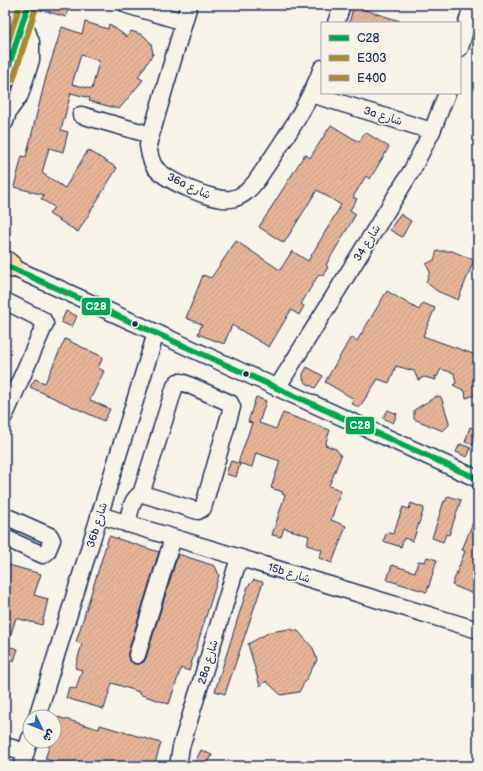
<svg xmlns="http://www.w3.org/2000/svg" width="483" height="771" viewBox="0 0 483 771" font-family="'Balsamiq Sans','Playpen Sans Arabic',sans-serif">
<style>
.building{fill:url(#building-hatch);stroke:#1b2f5e;fill-rule:evenodd}
.lines{fill:none;stroke-linecap:round;stroke-linejoin:round}
.minor-casing{stroke:#1b2f5e;stroke-width:19}
.major-casing{stroke:#1b2f5e;stroke-width:24}
.minor{stroke:#f7f3e8;stroke-width:16}
.major{stroke:#fcde96;stroke-width:21}
.bus-1-casing{stroke:#f7f3e8;stroke-width:9}
.bus-2-casing{stroke:#f7f3e8;stroke-width:9}
.bus-3-casing{stroke:#f7f3e8;stroke-width:9}
.bus-1{stroke:#00a651;stroke-width:6}
.bus-2{stroke:#a78b30;stroke-width:6}
.bus-3{stroke:#a78b30;stroke-width:6}
.bus-dot{fill:#1b2f5e;stroke:#f7f3e8;stroke-width:1.5}
.labels{text-anchor:middle;dominant-baseline:central;stroke-width:3;stroke-linejoin:round;paint-order:stroke}
.street-label{font-size:11px;fill:#1b2f5e;stroke:#f7f3e8}
.line-badge{stroke:#f7f3e8;stroke-width:1.5}
.badge-label{font-size:11px;text-anchor:middle;font-weight:bold;fill:#fff}
</style>
<defs>
<pattern id="building-hatch" width="6" height="6" patternUnits="userSpaceOnUse"><rect width="6" height="6" fill="#e6b498"/><path d="M-1 1l2-2M0 6l6-6M5 7l2-2" fill="none" stroke="#c59b85"/></pattern>
</defs>
<rect width="100%" height="100%" fill="#f7f3e8"/>
<filter id="ink" filterUnits="userSpaceOnUse"><feTurbulence type="fractalNoise" baseFrequency=".025" numOctaves="2"/><feDisplacementMap in="SourceGraphic" scale="8" xChannelSelector="R" yChannelSelector="G"/><feConvolveMatrix kernelMatrix="1 2 1 2 8 2 1 2 1" color-interpolation-filters="sRGB"/></filter>
<g filter="url(#ink)">
<path class="building" d="M40,5H70L66,17L39,9Z
M354,5H367L365,10L400,21V23H349Z
M85,22L108,29L109,24L127,37L131,31L143,35L151,43L153,54L138,77L143,80L119,109L89,101L90,98L71,93L61,130L68,132L63,152L49,148L42,173L65,188L88,150L117,168L78,232L49,214L54,207L41,199L44,195L14,187L22,156L26,157L46,77L62,27L82,34ZM81,55L99,61L92,89L72,84Z
M331,125L359,142L365,132L389,147L370,179L366,176L353,197L357,199L350,210L356,214L326,265L328,267L323,276L319,274L301,304L304,306L299,315L291,310L269,347L232,325L224,344L198,334L202,324L186,318L203,275L211,278L236,241L280,270L292,251L308,261L341,205L317,190L284,243L259,227L305,154L310,158Z
M400,214L411,221L402,237L390,230Z
M437,251H452L474,260L458,300L437,291L426,282L430,272L426,264L434,260Z
M387,291L419,310L423,303L435,308L423,336L476,355L473,365L478,367V394L466,398L465,391L453,385L456,383L454,373L441,369L437,377L435,376L436,380L424,377L418,380L414,371L396,366L389,383L378,379L359,408L351,403L354,399L325,382L351,337L357,341Z
M66,311L77,316L72,327L61,322Z
M65,339L103,357L98,368L104,371L90,400L110,409L104,421L30,387L35,379L45,383Z
M307,367L323,376L315,388L306,383L303,379V374Z
M437,396L441,397L449,422V425L443,431L414,419V410Z
M256,397L266,401L259,423L276,429L283,413L330,430L325,445L336,449L341,456L329,486L341,490L331,520L346,526L332,563L319,558L322,550L307,545L309,536L284,528L281,537L272,535L285,495L282,494L283,492L271,488L280,461L256,453L252,467L238,463L252,423L248,422Z
M388,410L397,414L393,423L383,418Z
M470,427L478,430V435L474,445L465,442Z
M460,444L471,448L467,457L456,452Z
M231,461L240,464L236,477L226,474Z
M448,496L461,500L449,535L446,534L443,542L432,538L444,501L445,502Z
M411,503L424,508L413,541L404,538L401,547L383,541L387,532L393,534L403,507L409,509Z
M477,512H478V596L452,585L465,551L462,550Z
M109,536L159,552L128,652V657L130,661L134,664H139L144,662L146,658L178,554L215,566L219,575L189,671L181,668L169,704L139,694V692L112,683L104,709L66,698L69,687L76,689L82,670L75,668L82,644L76,642Z
M427,557L437,560L427,592L387,580L392,565L415,572L418,561L425,562Z
M5,564L41,574L34,595L48,599L42,625L16,618L7,646L18,649L14,661L5,658Z
M254,580L263,582L225,694L215,691L248,586Z
M289,629L298,631L313,648L317,660L299,692L281,695L266,681L260,686L248,644L270,632Z
M58,717L99,729L100,725L161,743L154,766H69L45,759L51,741H54V730Z
M201,750L212,755L207,766H193Z"/>
<g class="lines">
<g class="minor-casing">
<path id="minor" d="M127,5L184,22
M189,5L148,145C149,152 150,159 154,166C163,180 214,202 231,199C243,197 250,189 257,180C281,144 307,109 322,68
M336,23L342,5
M460,48L472,5
M311,94L432,131
M81,115L151,135
M5,122L8,112L20,95L31,60V42L23,20
M5,264L478,479
M5,301L43,320L45,324L5,415
M178,382H182L230,403L232,407L203,508L198,511L146,495L142,491L175,386Z
M277,388L412,170L432,131L447,93
M99,515L478,630
M5,516L50,536L52,540L47,552L43,555L5,538
M127,524C130,513 131,497 143,493
M137,655L173,538
M37,717L156,333
M5,746L26,752
M22,766L30,738
M178,766L181,747L239,558"/>
</g>
<g class="major-casing">
<path id="major" d="M5,78L28,5
M5,261L12,267"/>
</g>
<use href="#minor" class="minor"/>
<use href="#major" class="major"/>
<g class="bus-1-casing">
<path id="bus-1" d="M5,78L28,5
M5,265L478,479"/>
</g>
<g class="bus-2-casing">
<path id="bus-2" d="M13,80L36,7"/>
</g>
<g class="bus-3-casing">
<path id="bus-3" d="M5,51L20,5"/>
</g>
<use href="#bus-1" class="bus-1"/>
<use href="#bus-2" class="bus-2"/>
<use href="#bus-3" class="bus-3"/>
</g>
</g>
<g class="bus-dot">
<circle cx="135" cy="324" r="3.5"/>
<circle cx="246" cy="374" r="3.5"/>
</g>
<g class="labels">
<g class="street-label">
<text transform="translate(383 116) rotate(17)">3a شارع</text>
<text transform="translate(189 186) rotate(25)">36a شارع</text>
<text transform="translate(367 243) rotate(-58)">شارع 34</text>
<text transform="translate(97 525) rotate(-73)">36b شارع</text>
<text transform="translate(289 573) rotate(17)">15b شارع</text>
<text transform="translate(208 662) rotate(-73)">28a شارع</text>
</g>
</g>
<g class="line-badge">
<rect x="81" y="297" width="30" height="19" rx="4" fill="#00a651"/>
<rect x="345" y="416" width="30" height="19" rx="4" fill="#00a651"/>
</g>
<g class="badge-label">
<text x="96" y="310">C28</text>
<text x="360" y="429">C28</text>
</g>
<rect width="483" height="771" fill="none" stroke="#f7f3e8" stroke-width="20"/>
<rect x="10" y="10" width="463" height="751" fill="none" stroke="#1b2f5e" stroke-width="1.5" filter="url(#ink)"/>
<rect x="321" y="22" width="140" height="72" fill="#f7f3e8" stroke="#9fa5b1"/>
<rect x="329" y="35" width="20" height="6" fill="#00a651" stroke="#9fa5b1"/>
<text x="357" y="42" font-size="12" fill="#1b2f5e">C28</text>
<rect x="329" y="55" width="20" height="6" fill="#a78b30" stroke="#9fa5b1"/>
<text x="357" y="62" font-size="12" fill="#1b2f5e">E303</text>
<rect x="329" y="75" width="20" height="6" fill="#a78b30" stroke="#9fa5b1"/>
<text x="357" y="82" font-size="12" fill="#1b2f5e">E400</text>
<g transform="translate(42 729) rotate(133)"><circle r="19" fill="#f7f3e8" stroke="#9fa5b1"/>
<path d="M0-3L7 15L0 10L-7 15Z" fill="#1f6fb2"/>
<text y="-6" font-size="11" font-weight="bold" text-anchor="middle" fill="#1b2f5e">ش</text>
</g>
</svg>
